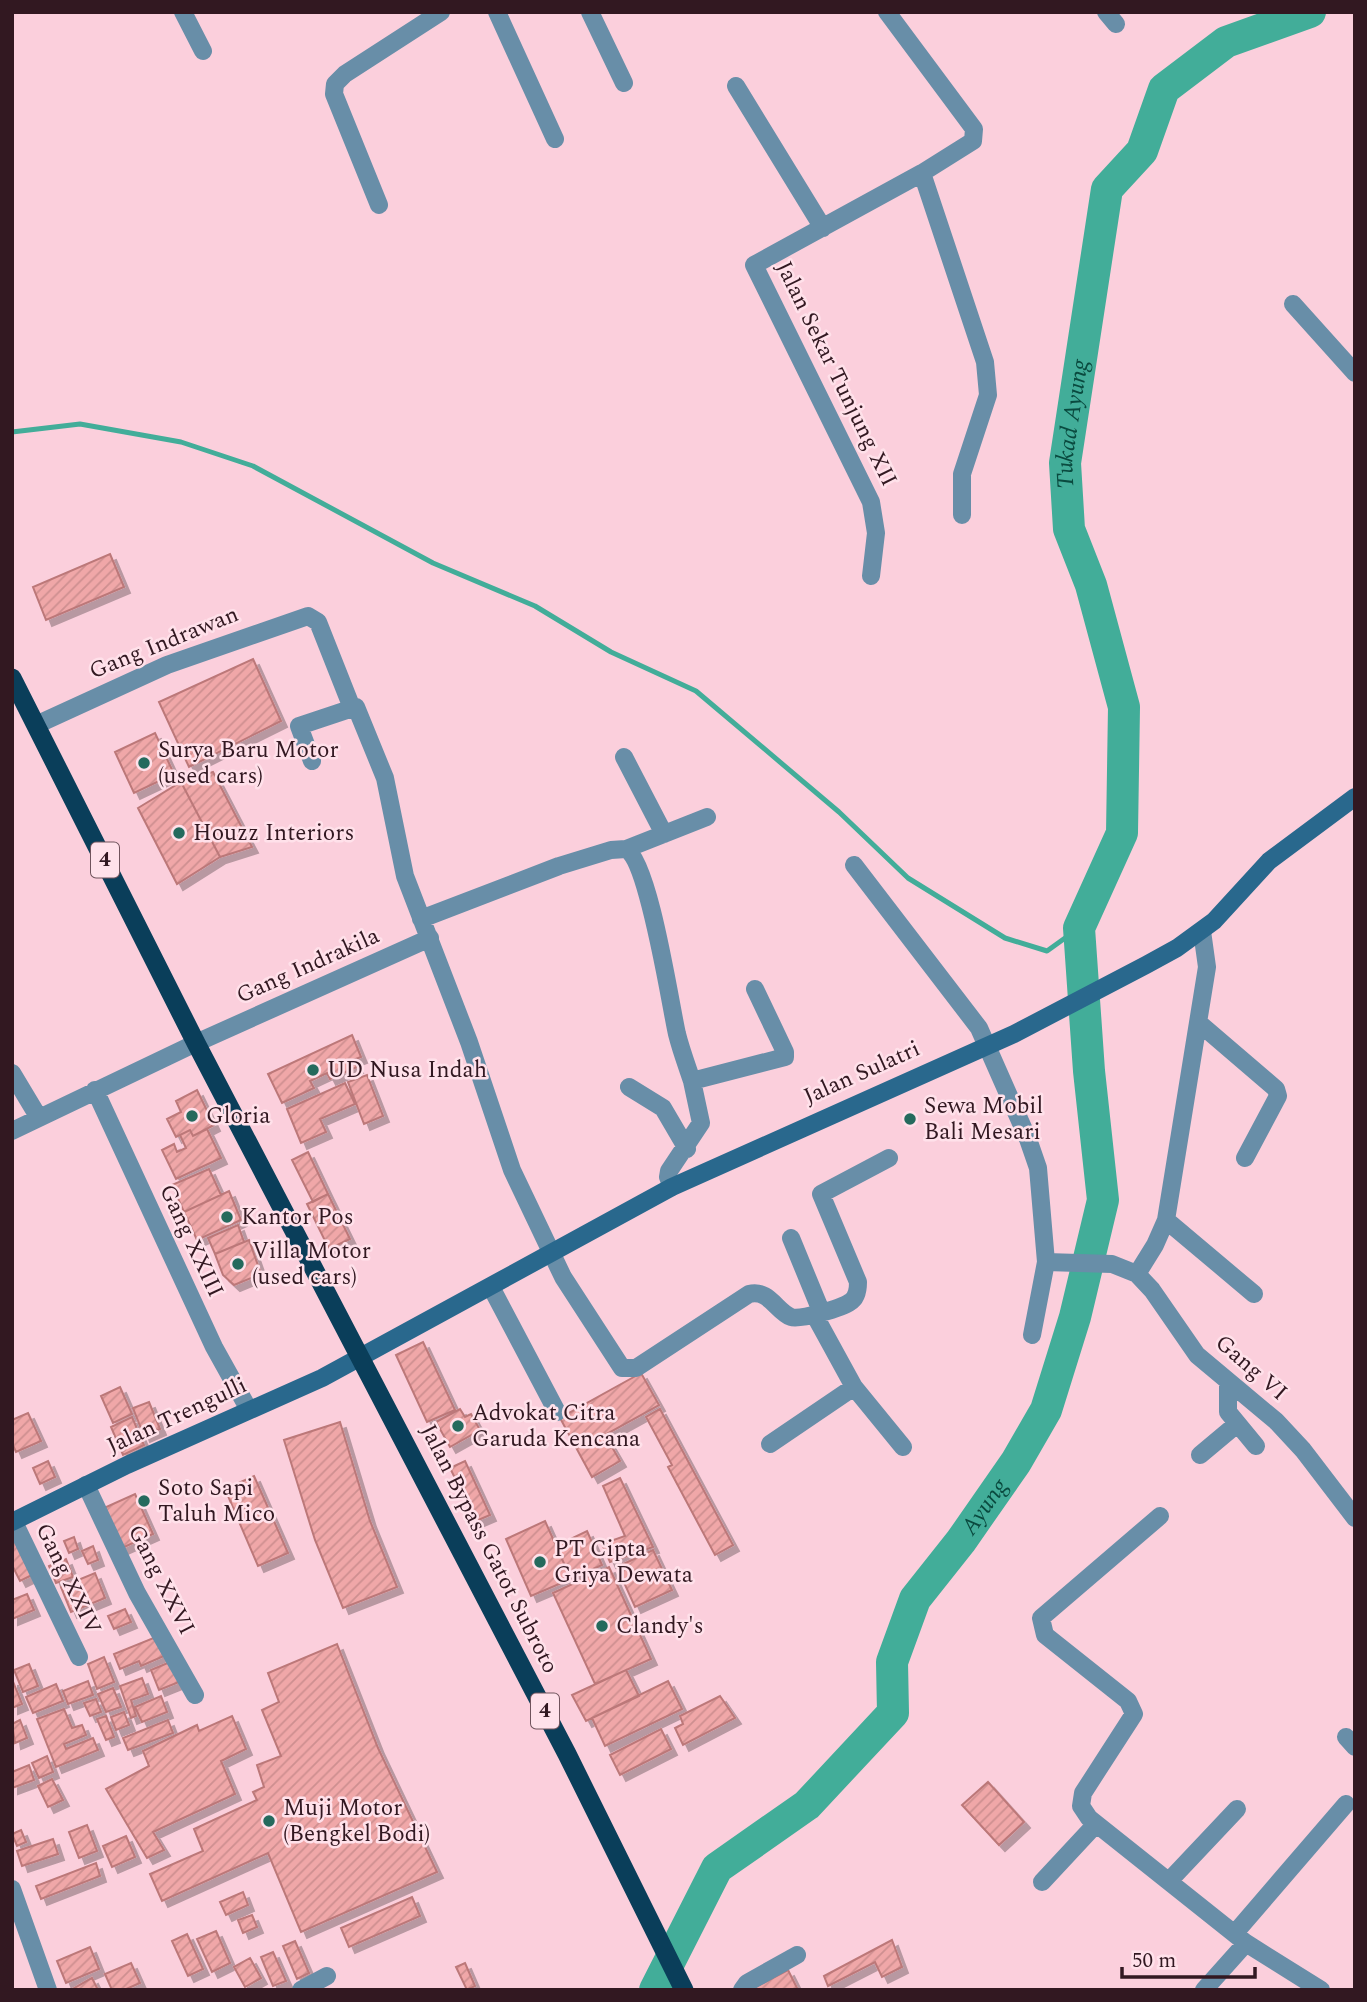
<svg xmlns="http://www.w3.org/2000/svg" width="1367" height="2002" viewBox="0 0 1367 2002" font-family="Spectral,serif">
<style>
.lines{fill:none;stroke-linecap:round;stroke-linejoin:round}
.stream{stroke:#42ad99;stroke-width:5}
.river{stroke:#42ad99;stroke-width:32}
.building{fill:url(#building-hatch);stroke:#bc7879;stroke-width:2;filter:url(#shadow)}
.minor{stroke:#688ea8;stroke-width:18}
.secondary{stroke:#29688d;stroke-width:18}
.trunk{stroke:#0a3e5a;stroke-width:19}
.poi-dot{fill:#256a5d;stroke:#ffe1ea;stroke-width:2.5}
.labels{text-anchor:middle;dominant-baseline:central;stroke-width:5;stroke-linejoin:round;paint-order:stroke}
.shield{fill:#ffe1ea;stroke:#70545d;stroke-width:2}
.shield-label{font-size:21px;font-weight:bold;fill:#321821}
.street-label{font-size:23px;fill:#321821;stroke:#ffe1ea}
.poi-label{font-size:23px;fill:#321821;stroke:#ffe1ea;text-anchor:start}
.water-label{font-size:24px;font-style:italic;fill:#0a4a3f;stroke:#ffe1ea}
</style>
<defs>
<pattern id="building-hatch" width="6" height="6" patternUnits="userSpaceOnUse" patternTransform="scale(1.75)"><rect width="6" height="6" fill="#f0a7a8"/><path d="M-1 1l2-2M0 6l6-6M5 7l2-2" fill="none" stroke="#ce8f90"/></pattern>
<filter id="shadow"><feDropShadow dx="6" dy="6" stdDeviation="0" flood-color="#0004"/></filter>
</defs>
<rect width="100%" height="100%" fill="#fbcfdc"/>
<g class="lines">
<path class="stream" d="M12,432L80,424L181,442L253,466L433,563L535,606L611,652L696,691L839,812L908,878L1005,938L1047,951L1079,928"/>
<path class="river" id="s1" d="M655,1990L717,1868L807,1805L893,1713L892,1662L915,1599L961,1541L1016,1462L1046,1410L1075,1317L1103,1200L1089,1071L1079,928L1122,833L1124,707L1091,585L1069,529L1065,463L1107,189L1142,151L1164,89L1226,42L1310,12"/>
</g>
<path class="building" d="M110,554L124,587L46,620L33,587Z
M253,659L281,721L189,767L159,702Z
M155,733L174,774L134,793L115,752Z
M213,772L252,847L220,857L181,782Z
M181,782L220,857L177,884L138,808Z
M352,1035L361,1057L353,1060L357,1067L330,1079L327,1073L310,1081L314,1088L282,1103L268,1074Z
M367,1075L383,1116L364,1124L348,1082Z
M345,1083L355,1104L320,1119L326,1132L301,1143L287,1109Z
M197,1090L214,1125L193,1136L190,1130L176,1137L167,1119L181,1112L176,1101Z
M207,1129L221,1158L176,1179L162,1150L174,1144L177,1152L186,1148L180,1135L190,1130L193,1136Z
M308,1152L328,1194L313,1202L292,1160Z
M209,1169L221,1195L184,1212L172,1185Z
M229,1191L241,1220L197,1240L184,1212Z
M328,1194L350,1239L329,1249L307,1204Z
M238,1225L244,1242L215,1254L208,1238Z
M249,1240L261,1274L234,1285L223,1275L215,1254Z
M423,1342L455,1410L427,1422L396,1355Z
M641,1373L659,1405L605,1435L620,1461L592,1477L560,1418Z
M120,1387L132,1414L113,1423L101,1396Z
M149,1402L160,1429L144,1436L133,1408Z
M460,1409L465,1417L471,1414L480,1430L450,1447L436,1422Z
M660,1409L733,1545L715,1555L668,1467L672,1465L646,1417Z
M28,1413L41,1441L16,1452L12,1443V1420Z
M132,1417L144,1445L123,1455L111,1427Z
M340,1422L370,1521L397,1587L343,1608L315,1540L284,1440Z
M48,1461L55,1477L40,1484L33,1468Z
M465,1461L490,1515L476,1521L450,1468Z
M254,1476L288,1553L258,1566L225,1489Z
M620,1478L653,1547L610,1562L602,1544L625,1536L603,1486Z
M135,1494L153,1534L122,1548L104,1508Z
M545,1521L571,1579L531,1596L506,1539Z
M587,1531L602,1565L571,1579L556,1546Z
M74,1537L78,1549L69,1553L64,1541Z
M14,1538L36,1573L20,1581L12,1565Z
M93,1546L98,1560L88,1564L82,1551Z
M653,1550L672,1590L635,1607L617,1567Z
M66,1559L73,1577L56,1583L49,1566Z
M609,1567L651,1659L595,1684L553,1593Z
M95,1573L105,1598L71,1612L61,1587Z
M27,1594L34,1610L12,1619V1600Z
M125,1609L131,1622L114,1629L108,1616Z
M156,1637L164,1656L141,1666L139,1661L120,1669L114,1654Z
M337,1644L378,1748L437,1872L301,1932L268,1853L162,1901L150,1874L203,1851L194,1829L257,1800L253,1792L264,1787L257,1765L281,1756L262,1710L279,1702L268,1673Z
M104,1657L114,1682L97,1689L88,1664Z
M170,1662L179,1682L159,1690L151,1670Z
M29,1664L38,1686L23,1692L14,1670Z
M626,1670L639,1696L586,1721L572,1695Z
M142,1678L148,1694L131,1700L136,1716L131,1718L120,1686Z
M12,1679L22,1704L12,1708Z
M88,1681L93,1695L68,1704L63,1691Z
M668,1681L682,1709L605,1746L592,1718Z
M56,1684L63,1701L33,1713L26,1697Z
M113,1688L121,1707L106,1712L98,1694Z
M161,1696L167,1712L142,1722L135,1707Z
M720,1696L735,1718L683,1745L675,1728L683,1724L680,1716Z
M96,1699L101,1712L90,1716L84,1703Z
M64,1709L72,1728L82,1725L86,1735L64,1744L66,1749L93,1738L98,1750L56,1767L37,1719Z
M124,1712L129,1725L116,1730L111,1717Z
M106,1716L114,1737L106,1740L97,1719Z
M232,1716L246,1749L221,1761L235,1794L153,1832L164,1850L147,1858L106,1789L149,1766L143,1751L197,1725L199,1731Z
M20,1720L27,1738L15,1743L12,1724Z
M168,1720L173,1733L128,1750L123,1738Z
M661,1729L671,1749L620,1775L610,1755Z
M47,1756L53,1772L39,1778L32,1763Z
M29,1765L34,1780L12,1788V1772Z
M52,1779L63,1800L48,1807L38,1786Z
M988,1782L1024,1822L999,1845L962,1805Z
M87,1825L97,1851L79,1858L69,1832Z
M21,1830L26,1842L17,1846L12,1834Z
M126,1836L135,1857L112,1867L103,1846Z
M53,1839L58,1854L22,1866L17,1851Z
M96,1863L100,1876L41,1899L36,1886Z
M243,1892L248,1905L226,1915L220,1902Z
M412,1897L420,1916L349,1947L341,1928Z
M252,1915L257,1927L243,1933L238,1920Z
M216,1931L230,1963L212,1972L197,1939Z
M187,1934L203,1969L188,1976L172,1941Z
M892,1940L902,1967L882,1977L875,1962L828,1986L824,1976Z
M295,1941L309,1973L297,1979L283,1946Z
M90,1947L99,1969L66,1983L57,1961Z
M273,1952L286,1981L273,1986L261,1957Z
M250,1958L261,1978L245,1987L234,1967Z
M131,1963L140,1983L124,1990H112L105,1974Z
M465,1963L475,1986L467,1990L456,1967Z
M788,1970L798,1990H750Z
M92,1978L98,1990H71Z"/>
<g class="lines">
<path class="minor" d="M183,12L203,51
M497,12L555,139
M590,12L624,83
M1106,12L1116,24
M736,86L823,228
M922,173L985,362L988,395L962,474V515
M379,205L334,94L335,84L345,74L441,12
M1293,304L1355,373
M871,576L876,533L871,502L754,265L922,173L973,141L974,129L887,12
M36,725L167,665L308,616L318,622L352,708
M624,757L664,834
M312,761L299,726L356,707L385,778L405,876L469,1042L512,1170L563,1277L622,1368H636L749,1294C769,1289 776,1311 791,1317C800,1320 842,1308 850,1302C857,1298 858,1288 858,1282L821,1194L889,1158
M626,849L707,817
M854,865L979,1028L1028,1139L1038,1168L1046,1262L1032,1335
M421,919L559,866L611,850L626,849C649,862 670,1003 677,1034C681,1050 687,1066 692,1081L785,1057V1052L755,989
M1199,1023L1276,1089L1278,1096L1245,1158
M12,1073L39,1118
M629,1087L663,1108L687,1149
M95,1090L214,1347L249,1410
M12,1131L196,1043L430,938
M672,1187L668,1177L669,1171L701,1123L692,1081
M1166,1220L1254,1294
M791,1238L821,1311
M1046,1262L1112,1264L1137,1274L1152,1290L1197,1355L1276,1421L1303,1450L1355,1518
M1137,1274L1155,1245L1166,1220L1207,967L1202,931
M491,1287L557,1412
M814,1314L854,1387L903,1447
M1228,1384V1412L1256,1446
M770,1444L854,1387
M1200,1455L1237,1424
M86,1485L137,1593L195,1695
M1160,1516L1041,1618L1045,1635L1128,1701L1134,1714L1083,1793L1081,1806L1089,1818L1246,1943L1321,1990
M14,1522L79,1657
M1346,1737L1355,1747
M1170,1880L1237,1809
M1042,1882L1096,1824
M12,1889L48,1990
M1235,1933L1346,1804
M301,1990L327,1976
M742,1990L747,1983L797,1955
M1204,1990L1246,1943"/>
<path class="secondary" d="M12,1522L127,1465L322,1378L672,1187L1014,1034L1146,965L1177,948L1214,921L1269,861L1355,797"/>
<path class="trunk" d="M12,678L196,1043L567,1754L684,1990"/>
</g>
<g class="poi-dot">
<circle cx="144" cy="763" r="7"/>
<circle cx="179" cy="833" r="7"/>
<circle cx="313" cy="1070" r="7"/>
<circle cx="192" cy="1116" r="7"/>
<circle cx="910" cy="1119" r="7"/>
<circle cx="227" cy="1217" r="7"/>
<circle cx="238" cy="1264" r="7"/>
<circle cx="458" cy="1426" r="7"/>
<circle cx="144" cy="1501" r="7"/>
<circle cx="540" cy="1562" r="7"/>
<circle cx="602" cy="1626" r="7"/>
<circle cx="269" cy="1821" r="7"/>
</g>
<g class="labels">
<g class="shield">
<rect x="91" y="842.5" width="28" height="35" rx="5"/>
<rect x="531" y="1693.5" width="28" height="35" rx="5"/>
</g>
<g class="shield-label">
<text x="105" y="860">4</text>
<text x="545" y="1711">4</text>
</g>
<g class="street-label">
<text transform="translate(836 374) rotate(64)">Jalan Sekar Tunjung XII</text>
<text transform="translate(164 643) rotate(-22)">Gang Indrawan</text>
<text transform="translate(308 966) rotate(-24)">Gang Indrakila</text>
<text transform="translate(862 1073) rotate(-24)">Jalan Sulatri</text>
<text transform="translate(191 1241) rotate(65)">Gang XXIII</text>
<text transform="translate(1251 1368) rotate(41)">Gang VI</text>
<text transform="translate(177 1416) rotate(-25)">Jalan Trengulli</text>
<text transform="translate(489 1549) rotate(63)">Jalan Bypass Gatot Subroto</text>
<text transform="translate(68 1579) rotate(64)">Gang XXIV</text>
<text transform="translate(161 1580) rotate(63)">Gang XXVI</text>
</g>
<g class="poi-label">
<text x="158" y="750">Surya Baru Motor<tspan x="158" dy="26">(used cars)</tspan></text>
<text x="193" y="833">Houzz Interiors</text>
<text x="327" y="1070">UD Nusa Indah</text>
<text x="924" y="1106">Sewa Mobil<tspan x="924" dy="26">Bali Mesari</tspan></text>
<text x="206" y="1116">Gloria</text>
<text x="241" y="1217">Kantor Pos</text>
<text x="252" y="1251">Villa Motor<tspan x="252" dy="26">(used cars)</tspan></text>
<text x="472" y="1413">Advokat Citra<tspan x="472" dy="26">Garuda Kencana</tspan></text>
<text x="158" y="1488">Soto Sapi<tspan x="158" dy="26">Taluh Mico</tspan></text>
<text x="554" y="1549">PT Cipta<tspan x="554" dy="26">Griya Dewata</tspan></text>
<text x="616" y="1626">Clandy's</text>
<text x="283" y="1808">Muji Motor<tspan x="283" dy="26">(Bengkel Bodi)</tspan></text>
</g>
<g class="water-label">
<text stroke="none"><textPath href="#s1" startOffset="1734">Tukad Ayung</textPath></text>
<text stroke="none"><textPath href="#s1" startOffset="606">Ayung</textPath></text>
</g>
</g>
<rect width="1367" height="2002" fill="none" stroke="#321821" stroke-width="28"/>
<path d="M1122 1967v10h133v-10" fill="none" stroke="#321821" stroke-width="3.5"/>
<text x="1132" y="1967" font-size="21" fill="#321821" stroke="#ffe1ea" stroke-width="5" paint-order="stroke">50 m</text>
</svg>
